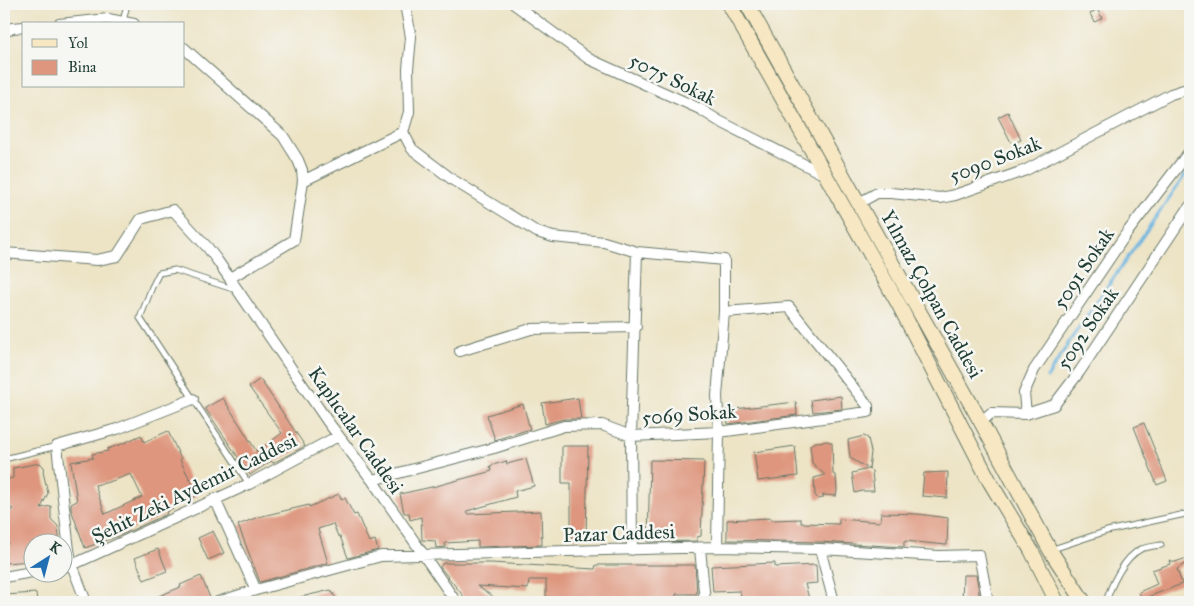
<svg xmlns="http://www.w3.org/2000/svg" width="1194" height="606" viewBox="0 0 1194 606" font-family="'IM FELL Great Primer',serif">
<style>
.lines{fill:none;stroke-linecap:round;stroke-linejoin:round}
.stream{stroke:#68b5e2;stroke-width:3}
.building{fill:#de967e;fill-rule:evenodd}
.service-casing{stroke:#677767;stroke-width:7}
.minor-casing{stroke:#677767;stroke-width:12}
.secondary-casing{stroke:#677767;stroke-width:16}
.service{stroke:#fff;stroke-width:5}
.minor{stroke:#fff;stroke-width:10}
.secondary{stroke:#f7e8c3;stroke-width:14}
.labels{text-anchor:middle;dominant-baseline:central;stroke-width:5;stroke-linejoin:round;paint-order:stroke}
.street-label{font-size:20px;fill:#1f3d34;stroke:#f6f6f2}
</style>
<rect width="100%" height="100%" fill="#f6f6f2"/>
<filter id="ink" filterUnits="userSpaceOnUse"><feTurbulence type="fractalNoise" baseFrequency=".02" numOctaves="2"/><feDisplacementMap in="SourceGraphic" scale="10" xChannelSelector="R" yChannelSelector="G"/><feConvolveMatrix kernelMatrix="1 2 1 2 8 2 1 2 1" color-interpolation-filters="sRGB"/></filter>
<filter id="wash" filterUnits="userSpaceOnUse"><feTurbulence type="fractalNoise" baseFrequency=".0096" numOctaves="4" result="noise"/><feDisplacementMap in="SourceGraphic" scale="20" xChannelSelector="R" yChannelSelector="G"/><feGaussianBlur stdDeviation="1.12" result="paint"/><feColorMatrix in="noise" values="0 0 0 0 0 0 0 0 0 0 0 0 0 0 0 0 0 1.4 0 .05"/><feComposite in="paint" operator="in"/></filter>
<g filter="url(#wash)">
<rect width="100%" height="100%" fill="#ede4c6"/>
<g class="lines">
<path class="stream" d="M1047,378L1071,339L1190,168"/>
</g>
<g id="blocks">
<path class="building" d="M1097,9L1102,18L1095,22L1090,14Z
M1008,112L1021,140L1012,144L998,117Z
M260,379L305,446L273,463L271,461L250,475L205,408L223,398L257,452L282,433L249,387Z
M841,396L842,409L813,412L811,400Z
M578,398L581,419H564L545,424L542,403Z
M796,402L797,415L728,424L726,410Z
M523,404L530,429L495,440L487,415Z
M1144,423L1167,481L1157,485L1134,427Z
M168,431L181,459L180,460L198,495L166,512L167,514L121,535L85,548L71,509V504L77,501L71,462L93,458L92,454L108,451L107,449L124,443L141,435L144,442ZM131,474L142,497L105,514L95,485L109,482Z
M864,436L868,438L871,452L869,469L850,458L848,440Z
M828,441L832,443L833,474L836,476L837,491L836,496L823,495V498L818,499L815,495L814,478L825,475L812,463L810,445L815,442Z
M562,446H588L586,538H571V483H562Z
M795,446L798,476L758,481L754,452Z
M526,459L534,486L515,491L516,497L467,511L468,514L541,511L542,545L478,547V541L445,543L446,547L436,548L435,541L422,540L421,517L410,520L409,513H404L400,494L436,486L492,471L490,466L506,461L507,464Z
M650,460L704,461L701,536L697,537V541L648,542Z
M40,463L44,467L43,472L48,493L41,508L51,506V519L58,526L60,544H32V561L5,563V547L8,544L7,533H9L5,516L13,509L7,505L4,492V480L13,478V468Z
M868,469L872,471L874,491H862L855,493L852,473Z
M948,472L947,498L922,496L924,473Z
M339,494L342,500L345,498L354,515L357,514L369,542L375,540L378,550L348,558L340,536H338L333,524L318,529L328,563L260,582L238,525L258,517L309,505V507Z
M881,513L918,514L948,518L947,545L904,541V547L820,542L727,540V520L771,518V520L801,519V523L839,524V519L880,522Z
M213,531L224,553L208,560L198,538Z
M158,549L167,571L144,580L135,558Z
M1190,557V560L1177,569L1182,584L1142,599L1139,592L1157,584L1152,570L1170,564L1169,560L1175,562Z
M443,563H491L595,569L596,565H695L697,594H676V600H654V602H601V599L546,597V580H529L528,589L477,586L501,602H468L440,567Z
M775,563V567L816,565L817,583L805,584L810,602H742L740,591L713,592L711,566Z
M963,575H976L979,591L978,602H962Z
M201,576L211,600L206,602H144L181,587L180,585Z
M331,590L338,602H292V599Z
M36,593L37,602H4V595Z"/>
</g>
</g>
<g filter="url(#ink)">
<use href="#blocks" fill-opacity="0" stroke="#677767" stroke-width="1"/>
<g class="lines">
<g class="service-casing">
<path id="service" d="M123,22L127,4
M236,290L175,270L159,273L152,287L140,318L249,484
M4,459L57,446
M1050,550L1107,531L1190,513
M1106,602C1111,585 1124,557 1141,549C1147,547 1155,546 1161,545"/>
</g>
<g class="minor-casing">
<path id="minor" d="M405,4L411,37L408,69L409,112L403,132L412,149L453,180L537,232L553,237L604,242L637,252L724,260V312L717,396L719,432L717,547
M514,4L589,59L700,109L719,121L825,175
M59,24L108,19L134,24
M4,33L12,28L24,27
M184,48L283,136L298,160L302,170L303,181L294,240L230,278
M303,181L403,132
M859,203L877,193H891L940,198L955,195L1026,170L1171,94L1190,88
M4,253L97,260L117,256L141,219L173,210L208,248L217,260L328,422L372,480L456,602
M460,351L531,329L636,327
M1026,414L1024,393L1034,370L1126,234L1190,151
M981,422L991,413L1026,414L1054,405L1080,371L1190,206
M372,480L494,448L564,426L602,425L631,436L719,432L868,412V406L789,307L724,312
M215,499L256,590
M700,548L705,602
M820,549L834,602
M632,550L631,436L637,252
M62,567L72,565L249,484L338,436
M4,577L32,572
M86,602L72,565L69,550L57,446L117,429L193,399
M218,602L256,590L381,556L717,547L820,549L939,556L979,555L988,602"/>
</g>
<g class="secondary-casing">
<path id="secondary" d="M729,4L899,305L990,482L1031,550L1057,602
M747,4L981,422L1050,550L1084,602"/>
</g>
<use href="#service" class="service"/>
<use href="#minor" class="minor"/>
<use href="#secondary" class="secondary"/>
</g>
</g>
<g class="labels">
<g class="street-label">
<text transform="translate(673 79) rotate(26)">5075 Sokak</text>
<text transform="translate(995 159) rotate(-21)">5090 Sokak</text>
<text transform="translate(1083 268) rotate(-56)">5091 Sokak</text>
<text transform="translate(932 294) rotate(61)">Yılmaz Çolpan Caddesi</text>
<text transform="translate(1087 328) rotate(-56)">5092 Sokak</text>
<text transform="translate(689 414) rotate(-4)">5069 Sokak</text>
<text transform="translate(356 430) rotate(55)">Kaplıcalar Caddesi</text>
<text transform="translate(194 488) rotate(-26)">Şehit Zeki Aydemir Caddesi</text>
<text transform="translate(619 533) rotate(-2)">Pazar Caddesi</text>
</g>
</g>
<rect width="1194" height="606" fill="none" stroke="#f6f6f2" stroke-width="20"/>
<rect x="22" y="22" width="162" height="65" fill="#f6f6f2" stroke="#a0aca6"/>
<rect x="32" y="39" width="25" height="8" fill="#f7e8c3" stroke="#a0aca6"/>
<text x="68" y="48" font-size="15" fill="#1f3d34">Yol</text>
<rect x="32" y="60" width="25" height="15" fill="#de967e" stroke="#a0aca6"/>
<text x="68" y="72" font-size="15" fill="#1f3d34">Bina</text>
<g transform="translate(48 558) rotate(36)"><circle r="24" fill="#f6f6f2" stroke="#a0aca6"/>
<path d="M0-4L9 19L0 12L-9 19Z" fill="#1f6fb2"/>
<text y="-8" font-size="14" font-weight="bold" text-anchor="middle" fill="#1f3d34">K</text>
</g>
</svg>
